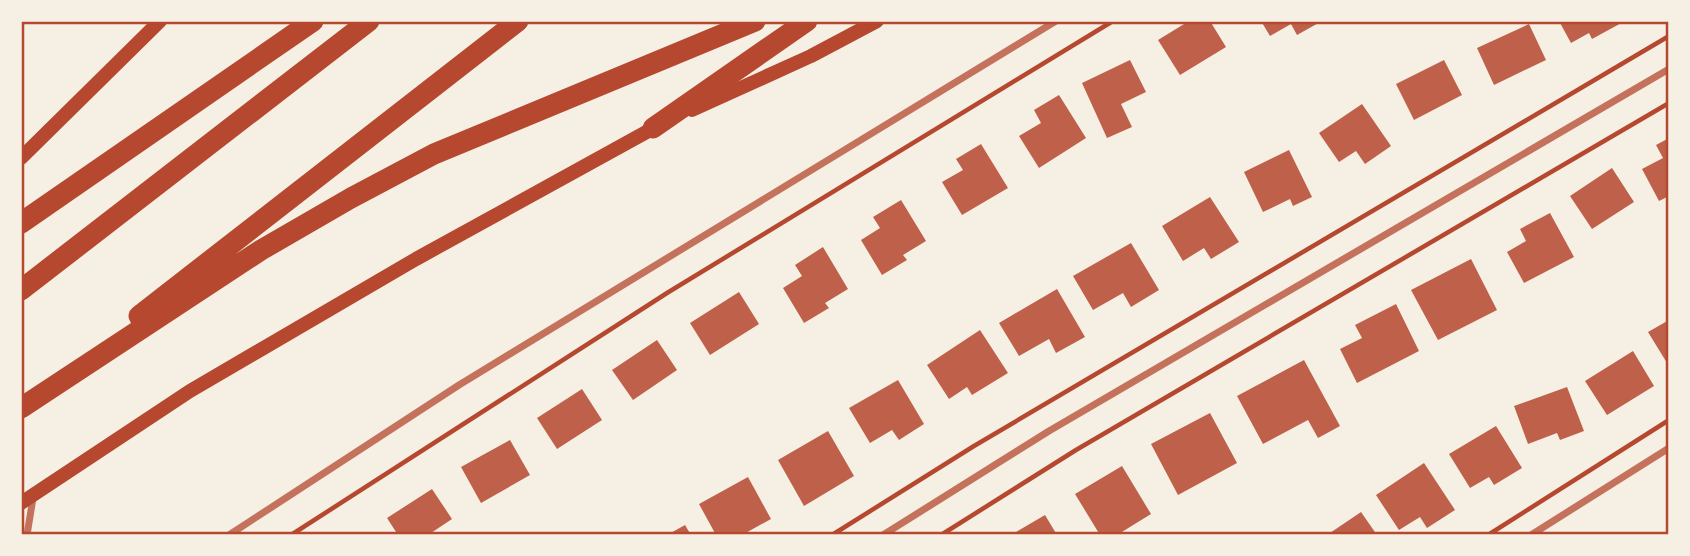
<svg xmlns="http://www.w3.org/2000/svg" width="1690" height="556" viewBox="0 0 1690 556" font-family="'PT Sans Narrow',sans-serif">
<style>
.building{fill:#bf614a}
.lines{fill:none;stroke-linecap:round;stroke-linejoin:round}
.path{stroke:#b5482f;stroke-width:4.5}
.minor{stroke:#c5725c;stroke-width:7}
.secondary{stroke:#b5482f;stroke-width:14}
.motorway{stroke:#b5482f;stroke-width:21}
.neatline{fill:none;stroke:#b5482f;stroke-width:2.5}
</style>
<rect width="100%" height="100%" fill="#f6efe4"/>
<path class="building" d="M1189,21H1210L1226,47L1180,75L1158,40Z
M1261,21H1322L1297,35L1291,24L1270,36Z
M1559,21H1625L1592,39L1589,33L1571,43Z
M1529,24L1546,60L1494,85L1477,48Z
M1130,60L1146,92L1121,104L1132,127L1107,138L1082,83Z
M1444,60L1462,95L1414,120L1396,84Z
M1059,95L1086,138L1039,168L1019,136L1041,123L1034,110Z
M1362,104L1391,146L1365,164L1356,151L1339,162L1319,133Z
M1669,138V196L1659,201L1642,169L1663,158L1656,145Z
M981,144L1008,188L962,215L942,182L963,170L956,159Z
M1289,150L1312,197L1293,206L1290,199L1263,212L1244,172Z
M1612,168L1634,202L1592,229L1570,196Z
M1210,197L1239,242L1211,259L1204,248L1183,261L1162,226Z
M901,200L926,241L903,255L907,260L882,275L861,240L880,228L873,217Z
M1550,213L1574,257L1524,283L1507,252L1526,241L1520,229Z
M1131,243L1159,290L1131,307L1123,293L1093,310L1073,276Z
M823,247L848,289L825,303L829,308L804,323L783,288L802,276L795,265Z
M1471,259L1497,310L1438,340L1411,290Z
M1057,289L1085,337L1056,353L1049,339L1019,356L999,323Z
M739,292L759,324L710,355L690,323Z
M1396,304L1419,351L1357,383L1340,349L1362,338L1355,325Z
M1669,320V362L1667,363L1648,332Z
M980,330L1008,373L972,395L967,387L949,399L927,365Z
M657,340L677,370L633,400L612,370Z
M1633,351L1654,386L1607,415L1585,381Z
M1304,360L1340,426L1318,438L1308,420L1263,444L1237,396Z
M898,380L924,424L899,440L892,430L870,443L849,408Z
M1567,387L1584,431L1560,440L1557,433L1528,444L1514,406Z
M582,389L602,420L557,449L537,418Z
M1210,413L1237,463L1178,495L1151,444Z
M1496,426L1522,468L1494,485L1489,477L1470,488L1449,454Z
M828,431L854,476L804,506L778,460Z
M510,440L530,475L481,503L461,467Z
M1424,463L1455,510L1427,528L1420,517L1399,530L1376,495Z
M1122,466L1151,514L1117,535H1100L1075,494Z
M748,477L771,519L742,535H716L699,504Z
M432,489L452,519L428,535H398L387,518Z
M1361,512L1377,535H1327Z
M1045,515L1057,535H1011Z
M685,525L691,535H667Z"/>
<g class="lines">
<path class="path" d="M291,535L667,293L1113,21
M832,535L974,446L1669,36
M941,535L1076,450L1669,103
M1488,535L1669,420"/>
<path class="minor" d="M27,535L33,498
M229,535L459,385L1056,21
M883,535L1049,431L1669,69
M1531,535L1669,448"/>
<path class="secondary" d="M692,110L811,56L877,21
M21,158L160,21
M21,503L190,391L416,259L661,124"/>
<path class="motorway" d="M653,128L807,21
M21,223L313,21
M21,290L369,21
M139,316L518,21
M21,408L261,250L351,198L434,154L755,21"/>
</g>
<rect width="1690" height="556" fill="none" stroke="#f6efe4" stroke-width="46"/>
<rect x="23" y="23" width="1644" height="510" class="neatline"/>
</svg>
